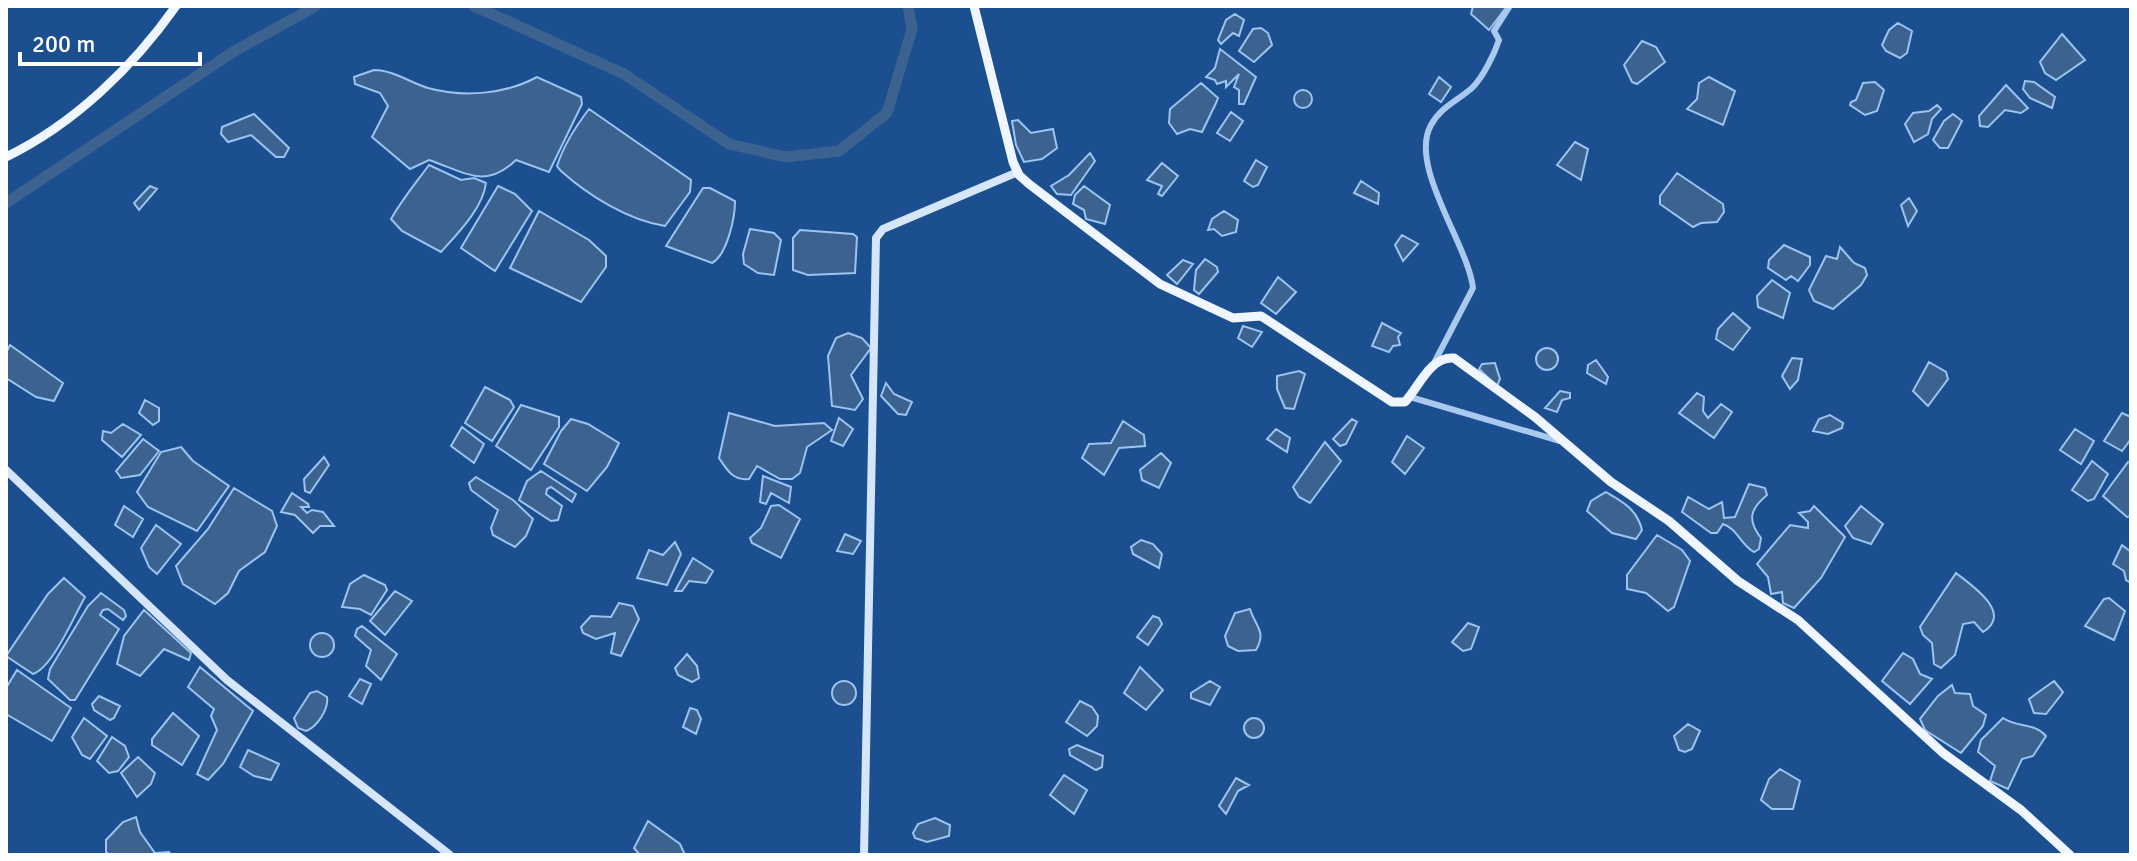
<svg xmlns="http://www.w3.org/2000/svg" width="2137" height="861" viewBox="0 0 2137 861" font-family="Signika,sans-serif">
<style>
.water{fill:#3c6290;stroke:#9cc4f0;stroke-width:2}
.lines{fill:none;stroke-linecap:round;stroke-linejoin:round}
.river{stroke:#3c6290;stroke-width:11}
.minor{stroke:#a9c9ee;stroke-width:6}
.secondary{stroke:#d6e6fa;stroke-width:8}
.primary{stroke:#f0f6ff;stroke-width:9}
</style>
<rect width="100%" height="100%" fill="#1b4f8f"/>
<path class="water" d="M1473,6H1507L1489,30L1471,14Z
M1235,14L1244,20L1239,36L1233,33L1221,44L1218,40L1226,20Z
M1898,23L1912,31L1907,53L1900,58L1886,51L1882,45L1889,30Z
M1261,28L1268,33L1272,45L1254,62L1239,51L1253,29Z
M2062,34L2085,60L2056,80L2045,73L2040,62Z
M1642,41L1656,47L1665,62L1637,84L1632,82L1624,65Z
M1220,49L1256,77L1244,104H1239V90L1234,87L1239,74L1226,87V81L1217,84L1215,80L1206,77L1215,68Z
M374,70C393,70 411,83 428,88C464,98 506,94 537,77L581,97L582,104L549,172L516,160C485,190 465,172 429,160L410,169L372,137L388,106L380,93L355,84L354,77Z
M1439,77L1451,87L1441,102L1429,94Z
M1709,77L1735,91L1723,125L1687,109L1697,99L1699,83Z
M2025,81L2034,82L2055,97L2052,108L2030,98L2023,89Z
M1875,82L1884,90L1877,111L1865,115L1850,105L1851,102L1856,100L1863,83Z
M1201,83L1218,98L1216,103L1202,132L1190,129L1177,134L1169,123L1170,109Z
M2006,85L2028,108L2021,113L2005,110L1988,127L1980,126L1979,116Z
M1294 99a9 9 0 1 1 18 0a9 9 0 1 1-18 0Z
M1937,105L1941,109L1932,119L1928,134L1914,142L1905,124L1913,113L1929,111Z
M589,109L691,180L690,192L665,226C628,220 589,196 561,171L557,166C564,144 576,126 589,109Z
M1231,112L1243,121L1230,141L1217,133Z
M254,114L289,148L284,157H276L251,135L228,142L221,134L222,127Z
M1953,114L1962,121L1948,148H1940L1933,140L1944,121Z
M1018,120L1031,133L1053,129L1057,148L1042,159L1024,162L1016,145L1012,121Z
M1575,142L1588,149L1581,180L1557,165Z
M1090,153L1095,161L1071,195L1057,194L1051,186L1069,175Z
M1256,160L1267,167L1258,185L1253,187L1244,181Z
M1162,163L1178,176L1162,196L1158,194L1162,186L1147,180Z
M429,165L461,180L474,178L486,183C483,208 458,233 441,252L402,231L391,219C403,198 415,184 429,165Z
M1677,173L1723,204L1724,212L1717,222L1701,223L1693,227L1660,204V196Z
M1361,181L1379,193L1378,204L1354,193Z
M150,186L157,189L139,210L134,203Z
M498,186L515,194L532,211L495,271L461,248Z
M1084,186L1110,205L1105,224L1086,219L1084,210L1073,204L1075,195Z
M703,188H710L735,201C735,218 727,255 712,263L666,246Z
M1909,198L1917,211L1908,226L1901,205Z
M539,211L589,240L606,256V267L581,302L510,268Z
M1224,211L1238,220L1236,232L1222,236L1214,229L1208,230L1212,219Z
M750,229L774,233L781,240L774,275L758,273L744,264L743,254Z
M800,230L853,234L857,237L855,273L808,275L793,270V238Z
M1402,235L1418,244L1403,261L1395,245Z
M1784,245L1810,257V265L1798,281L1791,276L1786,280L1768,268L1769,260Z
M1840,247L1854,263L1865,268L1867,275L1861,285L1833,309L1814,301L1809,290L1826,256L1837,259Z
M1205,259L1217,267L1218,272L1199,294L1194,290L1196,270Z
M1183,260L1193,264L1177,284L1167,275Z
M1278,277L1296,292L1276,314L1261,303Z
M1772,280L1790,293L1783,318L1758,307L1757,296Z
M1733,313L1750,328L1733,350L1716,339L1718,329Z
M1382,323L1401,333L1398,337L1400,345L1393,346L1389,352L1372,346Z
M1243,326L1262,332L1252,347L1238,338Z
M848,333L862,338L871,348L851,375L863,399L855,410L832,406L828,356L836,338Z
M10,345L63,383L54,401L36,397L6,378V353Z
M1536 359a11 11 0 1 1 22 0a11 11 0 1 1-22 0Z
M1792,358L1802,359L1798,380L1790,389L1782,376Z
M1596,360L1608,377L1606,384L1587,373L1588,365Z
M1929,362L1946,372L1948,379L1928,406L1913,391Z
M1495,363L1500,379L1497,386L1479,369L1482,364Z
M1299,371L1305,374L1294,409L1285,408L1277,389V376Z
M886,383L894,394L912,402L906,415L898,414L881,396Z
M485,387L510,400L514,407L492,441L465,423Z
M1560,391L1570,393V398L1562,400L1557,412L1545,408Z
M1697,393L1704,397L1703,411L1708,418L1721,404L1732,412L1714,438L1679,413Z
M145,400L159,408V421L153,425L139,413Z
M521,405L559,417V427L531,470L496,446Z
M729,413L775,426L824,423L832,430L807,447L800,473L792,479H780L757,466L749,479C733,481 727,470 719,458Z
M2122,413L2131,417V439L2122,451L2104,441Z
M1830,415L1843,423L1842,428L1828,434L1813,431L1819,419Z
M839,418L853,429L843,446L831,441Z
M571,419L588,424L619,443L607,467L587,491L544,464L561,431Z
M1352,419L1357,422L1346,444L1340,446L1333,439Z
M1123,421L1144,435L1145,446L1119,448L1104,475L1082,458L1089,444L1111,443Z
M123,424L141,435L122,457L102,440L103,431L111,433Z
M462,427L484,444L474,463L451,446Z
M1276,429L1290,438L1287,452L1267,439Z
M2075,429L2094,441L2081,464L2060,450Z
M1407,436L1424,448L1405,474L1392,462Z
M143,439L159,451L140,475L121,478L116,471Z
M1325,442L1341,461L1310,503L1299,497L1293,487Z
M181,447L193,461L229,486L197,531L148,507L137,492L161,452Z
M1161,453L1171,463L1159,488L1142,480L1140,470Z
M324,457L329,465L310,493L305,491L304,479Z
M2092,461L2108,474L2094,499L2088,501L2072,490Z
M2128,462L2131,463V516L2127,517L2103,496Z
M541,471L576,494L572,502L551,487L547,489L546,494L562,506L558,520L551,521L519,500L527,481Z
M763,476L791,487L789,503L771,493L766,504L760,502Z
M476,477L513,500L533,519L526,536L515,547L493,535L491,528L498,510L471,490L469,483Z
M1749,484L1765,488L1767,495C1750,509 1747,520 1761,538L1759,549L1754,552C1740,544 1738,529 1723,524L1717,533H1711L1682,512L1688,497L1709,509L1722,502L1724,518L1735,517Z
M234,488L272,511L277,526L265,552L239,571L228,593L215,604L183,584L176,566L208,529Z
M1606,492C1623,502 1637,509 1642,530L1636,539L1612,533L1587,511L1591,501Z
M292,493L308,504L309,507H301L307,513L312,510L323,512L334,526H320L313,533L295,515L281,512Z
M779,505L800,519L781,558L752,543L750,538L761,528L771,506Z
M124,506L143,519L133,537L115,525Z
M1814,506L1845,537L1821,578L1794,608L1783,603L1782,592L1771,594L1768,577L1757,564L1790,525L1808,528V522L1799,513L1810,511Z
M1861,506L1883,524L1871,544L1853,538L1845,526Z
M156,525L181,544L157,574L149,567L141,548Z
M845,534L861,541L853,554L837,551Z
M1657,535L1682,550L1690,561L1674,607L1668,611L1646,593L1627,589V575Z
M1141,540L1153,544L1162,554L1159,568L1133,554L1131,547Z
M675,542L681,554L667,585L637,578L649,550L663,555Z
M2122,545L2131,552V583L2126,580L2124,571L2113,564Z
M693,558L713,571L706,583L689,581L682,591H675Z
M1956,573C1971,585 2014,613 1983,632L1974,622L1963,624L1955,655L1941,668L1934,664L1932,643L1923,635L1920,627Z
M364,575L385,585L387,590L371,615L360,609L342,607L350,584Z
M64,578L85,597C74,616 53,667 33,674L6,656L48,594Z
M395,591L412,601L385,635L370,621Z
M101,593L124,610L126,616L123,620L108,609L103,610L100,615L119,629L75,700H70L48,679L50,669L88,606Z
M2109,598L2125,611L2114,640L2085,626L2104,599Z
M619,603L633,606L639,619L621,656L611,653L615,633L596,639L583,633L581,627L591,616L611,617Z
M1250,609C1255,626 1267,631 1256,650L1238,651L1228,646L1225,636L1235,613Z
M144,610L191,653L189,660L164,649L140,676L117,664L124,636Z
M1153,616L1159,618L1162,624L1148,645L1137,637Z
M1468,623L1479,627L1471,649L1463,651L1452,642Z
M362,626L397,654L381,680L366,666L371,650L355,636L357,629Z
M310 645a12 12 0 1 1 24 0a12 12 0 1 1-24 0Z
M1903,653L1913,659L1920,674L1932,679L1910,704L1882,681Z
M687,654L697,666L699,678L692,682L678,675L675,668Z
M200,667L253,711L223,764L208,780L197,774L217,730L211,716L214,709L188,687Z
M1140,667L1163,690L1146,710L1124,693Z
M17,670L71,708L52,741L6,714V688Z
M360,679L371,684L362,704L349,696Z
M832 693a12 12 0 1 1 24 0a12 12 0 1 1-24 0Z
M1210,681L1220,687L1210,705L1191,698V693Z
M2054,681L2063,692L2061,695L2046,714L2034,713L2029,699Z
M1952,685L1955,693L1970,694L1973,706L1986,715L1983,726L1961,753L1925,730L1920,719L1938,696Z
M317,691L327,697C329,709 317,727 306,731L298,728L294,718L310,693Z
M99,696L120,706L114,718L110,720L94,710L92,704Z
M1080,701L1092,707L1098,716L1097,726L1087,736L1066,722Z
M690,708L697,710L701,719L696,734L683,727Z
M173,713L199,736L182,765L152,745V739Z
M84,718L107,736L90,759L82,755L72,737Z
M2003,718C2017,728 2034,722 2046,736L2033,756L2022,759L2008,789L1990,781L1995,766L1978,752L1981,740Z
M1244 728a10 10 0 1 1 20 0a10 10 0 1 1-20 0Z
M1688,724L1700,731L1692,749L1685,752L1679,750L1674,736Z
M112,737L125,746L129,757L118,771L109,773L97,761Z
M1077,745L1103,756L1102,767L1096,770L1070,755L1069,749Z
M248,750L279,764L271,780L254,776L240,767Z
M138,757L155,773L151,784L137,797L121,773Z
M1780,769L1800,781L1793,809H1772L1761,800L1769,779Z
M1064,775L1087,790L1074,814L1050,795Z
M1236,778L1249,785L1238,791L1226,814L1219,806Z
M136,817L140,832L155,853L169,852L171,855H110L106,852V840L123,822Z
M935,818L950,825L949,836L927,842L915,838L913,833L918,824Z
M648,821L680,844L685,855H640L634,848Z"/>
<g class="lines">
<path class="river" d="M474,6L624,74L729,144L786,157L839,151L887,113L912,29L908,6
M6,203L233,52L316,6"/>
<path class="minor" d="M1433,365L1473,288C1468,244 1408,166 1431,125C1441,107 1457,101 1472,88C1483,77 1494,55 1499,40L1494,31L1510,6
M1410,397L1560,441"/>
<path class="secondary" d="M6,470L227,680L450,855
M864,855L876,238L883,229L1018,172"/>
<path class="primary" d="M974,6L1013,162L1019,175L1029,184L1160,284L1233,318L1261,316L1392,402H1405C1419,387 1430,356 1454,358L1535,417L1611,482L1669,521L1738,581L1798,620L1943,753L2021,810L2070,855
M6,157C74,124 133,67 176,6"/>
</g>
<rect width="2137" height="861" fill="none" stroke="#ffffff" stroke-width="16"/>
<path d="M20 52v12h180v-12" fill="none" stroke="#ffffff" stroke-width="4"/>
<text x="32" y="52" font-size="24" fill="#ffffff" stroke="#1b4f8f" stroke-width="6" paint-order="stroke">200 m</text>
</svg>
